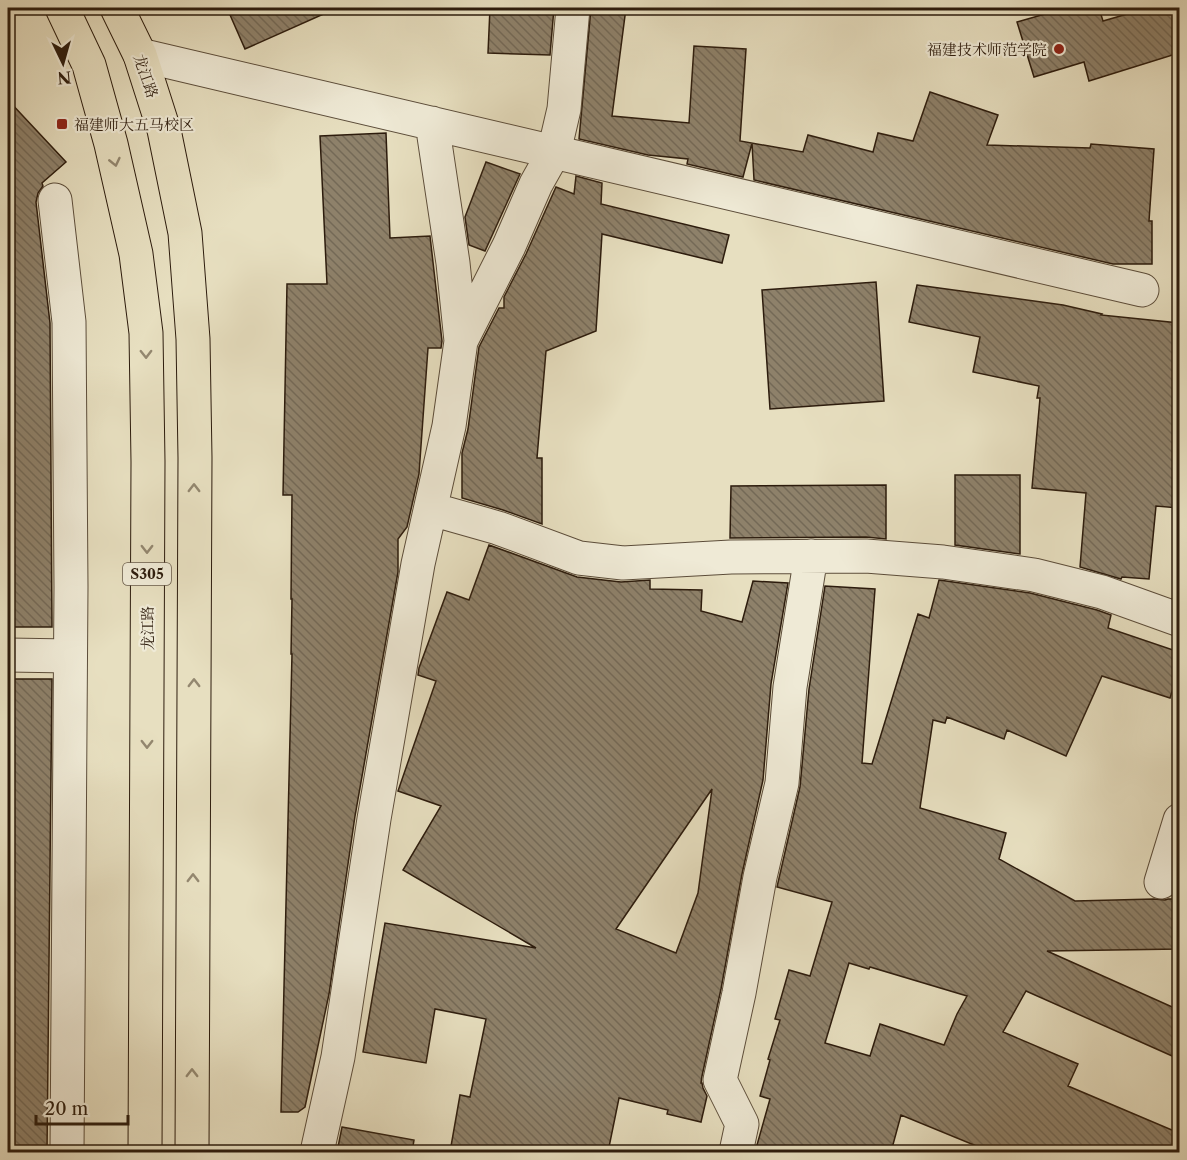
<svg xmlns="http://www.w3.org/2000/svg" width="1187" height="1160" viewBox="0 0 1187 1160" font-family="'Libre Caslon Text','Noto Serif SC',serif">
<style>
.building{fill:url(#building-back-hatch);stroke:#2d1c0d;stroke-width:1.5;fill-rule:evenodd}
.lines{fill:none;stroke-linecap:round;stroke-linejoin:round}
.minor-casing{stroke:#5c4d3a;stroke-width:35}
.major-casing{stroke:#2d1c0d;stroke-width:35}
.minor{stroke:#efead6;stroke-width:33}
.major{stroke:#e7dfc0;stroke-width:33}
.oneway{stroke:#93876f}
.poi-dot{fill:#8f2418;stroke:#efead6;stroke-width:2}
.labels{text-anchor:middle;dominant-baseline:central;stroke-width:4.5;stroke-linejoin:round;paint-order:stroke}
.shield{fill:#efead6;stroke:#675a49;stroke-width:1.5}
.shield-label{font-size:14px;font-weight:bold;fill:#2d1c0d}
.poi-label{font-size:15px;fill:#2d1c0d;stroke:#efead6;text-anchor:end}
.street-label{font-size:15px;fill:#2d1c0d;stroke:#efead6}
</style>
<defs>
<pattern id="building-back-hatch" width="6" height="6" patternUnits="userSpaceOnUse" patternTransform="scale(1.5)"><rect width="6" height="6" fill="#8e816a"/><path d="M-1 5l2 2M0 0l6 6M5-1l2 2" fill="none" stroke="#746956"/></pattern>
</defs>
<rect width="100%" height="100%" fill="#e7dfc0"/>
<filter id="stains"><feTurbulence type="fractalNoise" baseFrequency=".00333" numOctaves="4"/><feColorMatrix values="0 0 0 0 .2 0 0 0 0 .09 0 0 0 0 .02 0 0 0 .5 -.17"/></filter>
<radialGradient id="worn" r=".72"><stop offset=".6" stop-color="#630" stop-opacity="0"/><stop offset="1" stop-color="#630" stop-opacity=".3"/></radialGradient>
<path class="building" d="M227,8H337L245,49Z
M490,8H554L550,55L488,53Z
M591,8H626L612,116L689,123L694,46L746,49L740,141L803,152L808,135L873,152L878,133L913,141L930,92L998,115L987,145L1090,148L1091,144L1154,149L1149,221H1152V264H1113L754,180L752,143L743,177L687,164L688,159L648,155L579,139Z
M1066,8H1099L1103,21L1148,8H1179V53L1089,81L1084,62L1034,77L1017,22Z
M8,100L66,162L42,183L43,186L38,193L36,202L50,323L52,627H8Z
M386,133L390,238L430,236L442,341L441,348H428L419,474L407,527L398,539V572L355,816L329,994L305,1107L298,1112H281L292,654H291L292,599H291L292,495H283L287,284H327L320,136Z
M486,162L520,174L485,251L469,245L465,217Z
M576,176L602,183L601,204L729,235L722,263L602,234L596,331L546,351L537,458H542V524L503,510L462,498V453L468,429L479,347L499,308H504V297L526,254L556,187L574,194Z
M876,282L884,401L770,409L762,290Z
M917,285L1063,305L1102,314L1101,315L1179,323V508L1156,506L1149,579L1122,577L1121,579L1080,567L1086,493L1032,488L1040,398H1037L1039,386L973,372L980,337L909,322Z
M955,475H1020V554L955,545Z
M886,485V539L866,537L730,538L731,486Z
M489,545L577,577L621,582L650,580V589L702,590L701,611L742,622L753,581L788,583L771,684L763,780L742,874L721,989L702,1076L701,1083H702L703,1088L707,1096L701,1122L667,1114L668,1110L619,1098L608,1152H450L460,1095L470,1097L486,1019L435,1009L426,1063L363,1052L385,923L536,948L403,870L441,806L398,791L436,681L418,675L419,668L447,592L469,600ZM712,789L698,893L676,953L616,929Z
M939,580L1030,593L1097,610L1111,615L1108,628L1179,652V670L1170,698L1102,676L1066,756L1007,730L1004,739L947,717L945,723L933,720L920,808L1006,833L999,859L1075,901L1154,899L1165,900L1168,899H1179V949L1047,951L1179,1010V1059L1026,991L1003,1032L1078,1064L1068,1086L1179,1133V1152H991L901,1115L891,1152H755L770,1099L760,1096L770,1060L768,1059L780,1020L775,1019L789,970L810,976L832,902L777,887L800,787L809,689L825,586L875,589L862,763L872,764L918,614L929,618ZM849,963L869,969L870,967L967,996L957,1014L944,1045L880,1024L870,1056L825,1043Z
M8,679H52L47,1152H9L11,958H8Z
M342,1127L414,1140L412,1152H337Z"/>
<g class="lines">
<g class="minor-casing">
<path id="minor" d="M140,55L1142,290
M55,200L69,322L71,587L67,1152
M461,341L509,246L536,184L554,152L564,109L573,8
M431,509L498,528L579,558L623,563L731,557L866,556L943,562L1034,575L1102,592L1180,620
M8,655L70,656
M1161,882L1180,820
M317,1152L338,1057L374,819L418,564L449,426L461,341L453,263L432,123
M736,1152L742,1124L720,1080L739,993L760,877L782,783L790,687L811,556"/>
</g>
<g class="major-casing">
<path id="major" d="M62,8L89,65L111,144L136,254L146,333L148,462L145,1152
M117,8L140,55L164,130L185,233L193,339L195,458L192,1152"/>
</g>
<use href="#minor" class="minor"/>
<use href="#major" class="major"/>
</g>
<defs><path id="oneway-chevron" d="M-2-3.5L2.5 0L-2 3.5" fill="none" stroke-width="1.6" stroke-linecap="round" stroke-linejoin="round" transform="scale(1.5)"/></defs>
<g class="oneway">
<use href="#oneway-chevron" transform="translate(115 162) rotate(77)"/>
<use href="#oneway-chevron" transform="translate(146 354) rotate(89)"/>
<use href="#oneway-chevron" transform="translate(194 488) rotate(-90)"/>
<use href="#oneway-chevron" transform="translate(147 549) rotate(90)"/>
<use href="#oneway-chevron" transform="translate(194 683) rotate(-90)"/>
<use href="#oneway-chevron" transform="translate(147 744) rotate(90)"/>
<use href="#oneway-chevron" transform="translate(193 878) rotate(-90)"/>
<use href="#oneway-chevron" transform="translate(192 1073) rotate(-90)"/>
</g>
<g class="poi-dot">
<circle cx="1059" cy="49" r="6"/>
<rect x="56" y="118" width="12" height="12" rx="3"/>
</g>
<g class="labels">
<rect class="shield" x="123" y="563" width="48" height="22" rx="4.5"/>
<g class="shield-label">
<text x="147" y="574">S305</text>
</g>
<g class="poi-label">
<text x="1047" y="49">福建技术师范学院</text>
<text x="74" y="124" text-anchor="start">福建师大五马校区</text>
</g>
<g class="street-label">
<text transform="translate(146 76) rotate(71)">龙江路</text>
<text transform="translate(147 628) rotate(-90)">龙江路</text>
</g>
</g>
<rect width="1187" height="1160" fill="none" stroke="#e7dfc0" stroke-width="30"/>
<rect x="9" y="9" width="1169" height="1142" fill="none" stroke="#2d1c0d" stroke-width="3"/>
<rect x="15" y="15" width="1157" height="1130" fill="none" stroke="#2d1c0d" stroke-width="1.5"/>
<g transform="translate(63 63) rotate(175)" stroke="#efead6" stroke-width="4.5" paint-order="stroke">
<path d="M0-4.5L10 22L0 15L-10 22Z" fill="#2d1c0d"/>
<text y="-9" font-size="16" font-weight="bold" text-anchor="middle" fill="#2d1c0d">N</text>
</g>
<path d="M36 1115v9h92v-9" fill="none" stroke="#2d1c0d" stroke-width="3"/>
<text x="45" y="1115" font-size="18" fill="#2d1c0d" stroke="#efead6" stroke-width="4.5" paint-order="stroke">20 m</text>
<rect width="100%" height="100%" filter="url(#stains)"/>
<rect width="100%" height="100%" fill="url(#worn)"/>
</svg>
